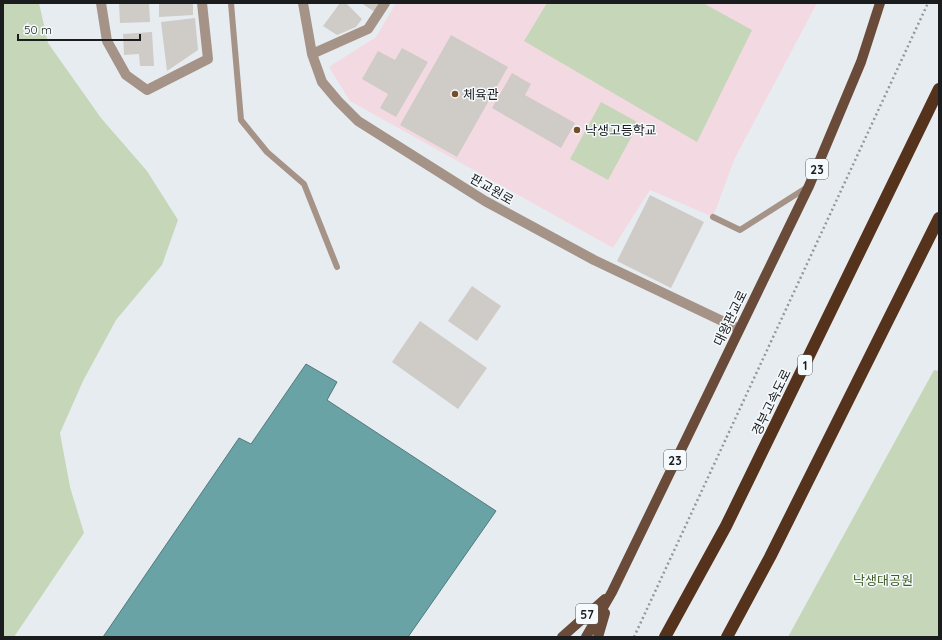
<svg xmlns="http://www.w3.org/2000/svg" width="942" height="640" viewBox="0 0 942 640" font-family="Quicksand,'Noto Sans KR',sans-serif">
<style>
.education{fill:#f3dae2}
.green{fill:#c6d6b8}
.water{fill:#69a3a5;stroke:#527a7c}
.building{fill:#cfcbc7}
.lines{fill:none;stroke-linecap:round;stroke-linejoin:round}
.path{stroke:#94989b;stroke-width:2.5;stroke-dasharray:2 3;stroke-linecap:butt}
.service{stroke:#a59388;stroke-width:6}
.minor{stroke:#a59388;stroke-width:10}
.primary{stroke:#6a4b39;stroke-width:10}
.motorway{stroke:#54321c;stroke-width:12}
.poi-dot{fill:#754e2b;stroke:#f5fafd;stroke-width:1.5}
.labels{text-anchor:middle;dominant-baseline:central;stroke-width:3;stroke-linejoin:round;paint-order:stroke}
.shield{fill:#f5fafd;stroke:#5c5f61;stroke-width:1}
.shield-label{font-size:12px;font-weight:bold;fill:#1b1c1e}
.poi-label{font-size:13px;fill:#1b1c1e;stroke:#f5fafd;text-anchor:start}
.street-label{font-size:13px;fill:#1b1c1e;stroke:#f5fafd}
.park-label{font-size:13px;fill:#435e24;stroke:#f5fafd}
</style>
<rect width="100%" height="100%" fill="#e7ecf0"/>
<path class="education" d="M396,3H817L734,160L713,217L650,190L613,248L350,101L329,67L376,37Z"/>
<path class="green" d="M3,3H39L48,43L101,118L147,171L178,220L162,265L116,320L83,381L60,433L70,487L84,533L14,637H3Z
M547,3H703L752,30L697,142L524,41Z
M601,102L639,123L608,180L570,159Z
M934,370L939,371V637H788Z"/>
<path class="water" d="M306,364L337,382L327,400L496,511L408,637H103L239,438L251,444Z"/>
<path class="building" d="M119,3H149L150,22L120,23Z
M159,3H193V15L159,17Z
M340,3H346L362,19L356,27L337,35L323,26Z
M361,3H381L375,12Z
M195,18L198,50L167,71L161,22Z
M152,32L154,66H140L139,54L124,55L123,34Z
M451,35L508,67L457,157L400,125Z
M402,48L428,62L396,117L380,108L388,94L362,79L378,51L395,60Z
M512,73L531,84L525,95L575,123L561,148L492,108Z
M650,195L704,222L671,288L617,261Z
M472,286L501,306L477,341L448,321Z
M420,321L487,368L458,409L392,362Z"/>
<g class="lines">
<path class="path" d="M634,637L928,3"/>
<path class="service" d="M231,3L241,120L267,152L304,184L337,267
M713,217L740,230L806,188"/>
<path class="minor" d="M101,3L107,41L126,75L147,90L208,59L202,3
M303,3L312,54L322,82L338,101L358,121L485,201L594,260L739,329
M312,54L368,29L385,3"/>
<path class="primary" d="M562,637L605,599
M586,637L612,592L809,186L861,62L880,3
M598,637L605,613"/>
<path class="motorway" d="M665,637L726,526L939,89
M727,637L770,557L939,218"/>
</g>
<g class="poi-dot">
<circle cx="455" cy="94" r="4"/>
<circle cx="577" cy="130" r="4"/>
</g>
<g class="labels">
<g class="shield">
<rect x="806" y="159" width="22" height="20" rx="3"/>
<rect x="798" y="355" width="14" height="20" rx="3"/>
<rect x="664" y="450" width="22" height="20" rx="3"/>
<rect x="576" y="604" width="22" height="20" rx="3"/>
</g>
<g class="shield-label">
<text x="817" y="169">23</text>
<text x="805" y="365">1</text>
<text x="675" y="460">23</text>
<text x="587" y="614">57</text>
</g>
<g class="poi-label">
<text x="463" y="94">체육관</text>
<text x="585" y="130">낙생고등학교</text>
</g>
<g class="street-label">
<text transform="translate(492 189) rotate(30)">판교원로</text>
<text transform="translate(730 318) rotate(-64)">대왕판교로</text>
<text transform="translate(771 402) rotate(-64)">경부고속도로</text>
</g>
<g class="park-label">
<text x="883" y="580">낙생대공원</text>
</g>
</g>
<rect width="942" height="640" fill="none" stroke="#1b1c1e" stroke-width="8"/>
<path d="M18 34v6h122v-6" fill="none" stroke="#1b1c1e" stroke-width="2"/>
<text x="24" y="34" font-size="12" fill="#1b1c1e" stroke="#f5fafd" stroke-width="3" paint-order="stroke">50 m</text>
</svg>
